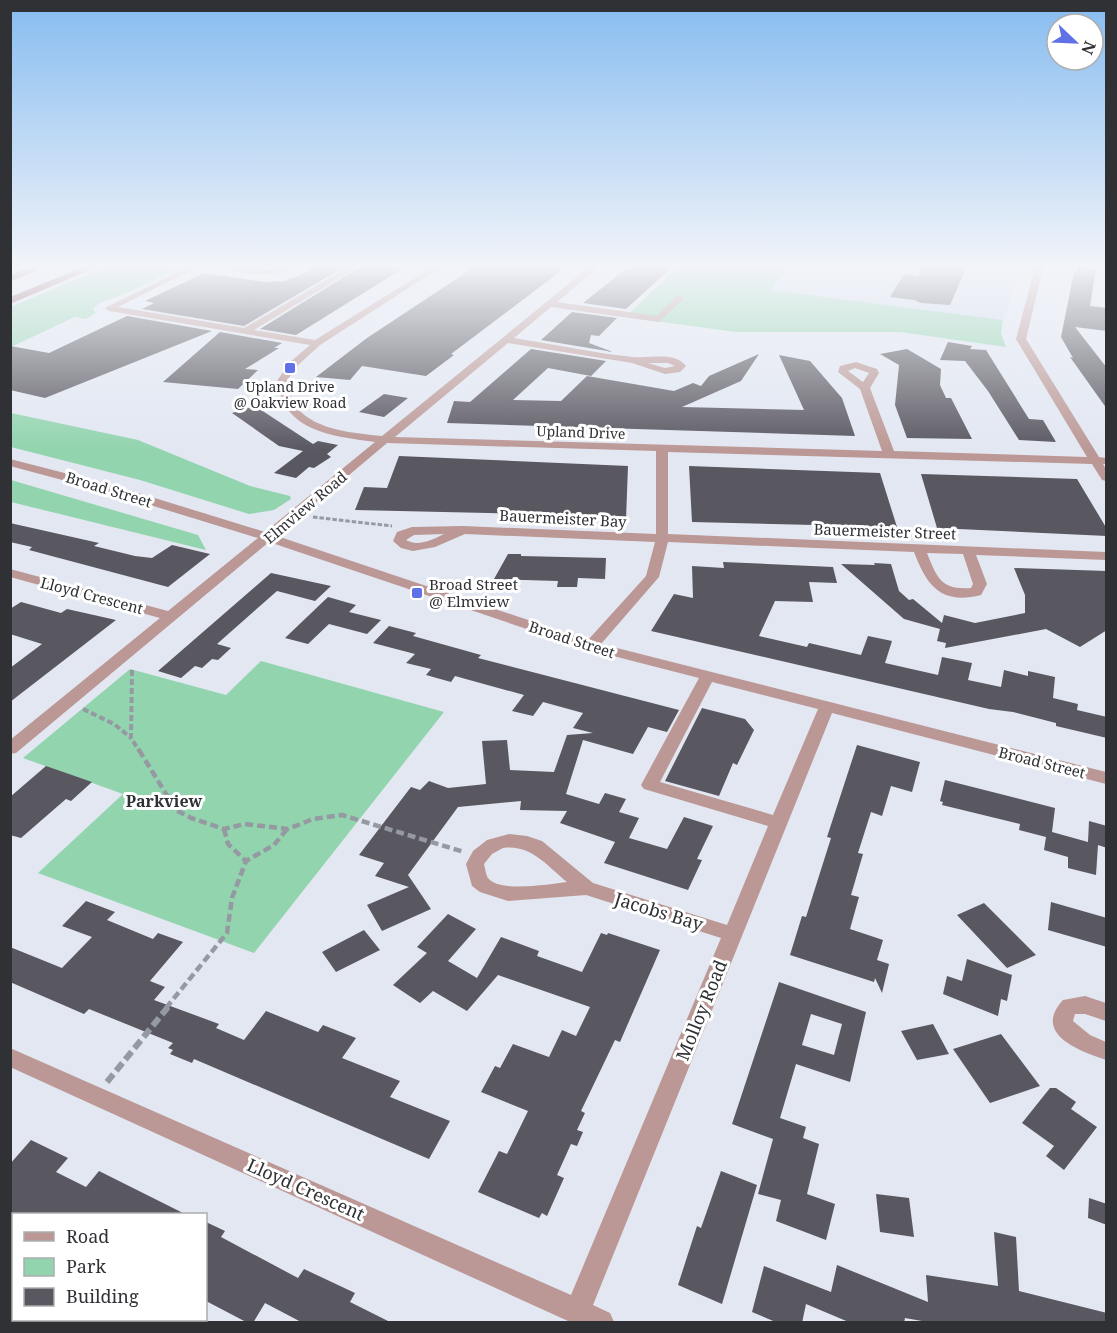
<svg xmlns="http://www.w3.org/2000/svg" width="1117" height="1333" viewBox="0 0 1117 1333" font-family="'Noto Serif',serif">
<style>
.built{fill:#d4dced}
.green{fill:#92d4ae}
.building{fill:#595760;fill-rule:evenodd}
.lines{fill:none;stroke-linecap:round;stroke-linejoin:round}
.path-far3{stroke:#9599a1;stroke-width:3;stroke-dasharray:4.5 2;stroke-linecap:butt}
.path-far2{stroke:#9599a1;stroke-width:4;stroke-dasharray:6 3;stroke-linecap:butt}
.path-far1{stroke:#9599a1;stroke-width:4.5;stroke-dasharray:8 4;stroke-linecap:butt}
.path{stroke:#9599a1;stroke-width:6;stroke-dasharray:10 4.5;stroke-linecap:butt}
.minor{fill:#bb9895;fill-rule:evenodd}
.highway{fill:#7f3c3a;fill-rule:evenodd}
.poi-dot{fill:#6071e8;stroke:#fff;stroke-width:2}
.labels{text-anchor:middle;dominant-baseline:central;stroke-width:6;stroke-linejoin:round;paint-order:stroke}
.far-poi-label{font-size:14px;fill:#2f3135;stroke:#fff}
.far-street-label{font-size:14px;fill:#2f3135;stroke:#fff}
.street-label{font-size:15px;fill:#2f3135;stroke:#fff}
.poi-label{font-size:15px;fill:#2f3135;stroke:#fff;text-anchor:start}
.neighbourhood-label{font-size:16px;font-weight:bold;fill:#2f3135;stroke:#fff}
.near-street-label{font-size:18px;fill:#2f3135;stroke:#fff}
</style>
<rect width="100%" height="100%" fill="#e2e7f2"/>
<path class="built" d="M791,264H976L1021,269L1003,320L771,290Z"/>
<path class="green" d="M113,264H189L124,294L99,303L93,309L96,313L86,319L75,317L11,347L10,307Z
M680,264H791L771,290L1003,320L1001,333L1006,347L900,332H736L558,308L630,313Z
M11,413L138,440L250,486L290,496L291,499L274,510L249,514L140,480L11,447Z
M11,480L198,535L206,550L11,502Z
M261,661L444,712L254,953L38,873L123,794L23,758L130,669L226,695Z"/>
<path class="building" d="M308,264H349L244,326L142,309L154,303L145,301L204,273L265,282L285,281L312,270Z
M365,264H410L296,335L260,329Z
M479,264H567L558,271H561L451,354L454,355L426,376L362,366L350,380L316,377L367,338Z
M632,264L671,268L626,309L583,303Z
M919,264H968L950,305L921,303L914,300L890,297L904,274L919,276Z
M1078,267L1096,269L1090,306L1107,308V331L1075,327L1107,368V409L1070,357L1073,358L1061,337L1074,272H1077Z
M572,312L617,318L599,336L591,335L589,343L613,352L541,340Z
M127,316L212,331L45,398L10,390V346L49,353Z
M220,332L282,343L274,348H279L245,369L258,370L238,389L163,382Z
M948,342L972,346L970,349L986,350L1029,419L1043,420L1056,442L1019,440L988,391L965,361L940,360Z
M531,349L606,361L591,376L548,368L513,400L561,401L587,376L674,391L693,383L701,386L709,376L759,354L741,381L682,407L804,410L779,355L810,361L842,398L855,436L447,423L454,401L470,402Z
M907,349L941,369L940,385L946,398H951L972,439L907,438L895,405L899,365L880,354Z
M384,394L408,398L384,417L359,412Z
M255,406L313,444L318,441L338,445L327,454L331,457L314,468L309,467L296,478L274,473L303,451L279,446L232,413Z
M399,456L628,466L626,520L528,516V514L355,510L364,487L387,488Z
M689,466L880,473L897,527L692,522Z
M921,474L1077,479L1107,529V536L937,528Z
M10,523L99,543L94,546L135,556L152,558L172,545L210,554L168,587L29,550L32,547L10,542Z
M508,554H521V556L606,558L605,579L578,578L577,587H557L558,581L494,579Z
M723,562L833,567L837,583L809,582L813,602L775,601L759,636L807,647L809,643L861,655L868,636L892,641L885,663L938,675L942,657L972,663L968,680L1001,687L1004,670L1028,676V671L1055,677L1053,698L1078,704L1077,710L1107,717V738L1056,726V723L1013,712L989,709L651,631L674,594L693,598L692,566L724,568Z
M874,563L891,564L899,591L909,600L913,599L942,623L944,615L975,623L1025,613V595L1014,568L1107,571V630L1080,647L1046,629L945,648L946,643L937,641L940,629L904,619L841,564L875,565Z
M271,573L331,586L315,601L277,591L217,644L231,648L218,660L212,659L202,668L195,666L181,678L158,671Z
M328,597L356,605L349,612L381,620L367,634L329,624L308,644L285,638Z
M21,602L61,613L67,609L116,620L10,702V668L42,644L10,634V609Z
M389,626L416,633L413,636L481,655L478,658L679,710L667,732L648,727L633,754L583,740L566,794L599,804L605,793L626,799L619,812L639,818L629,838L667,849L684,817L713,826L697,859L702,860L688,890L604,863L615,842L560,823L567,811L520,810L521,801L458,807L408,875L431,909L382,931L367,905L409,887L375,876L384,863L359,855L411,787L420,790L429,781L448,788L486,784L482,741L507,740L510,770L554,772L567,735L593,733L573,728L583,713L543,702L533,716L512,711L524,695L455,676L451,682L426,675L431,669L406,663L415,654L373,643Z
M702,708L745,719L754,730L737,765L733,763L719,796L665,781Z
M857,745L920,762L912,792L891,786L882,816L871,812L858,853L863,854L851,895L859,897L850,929L883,940L877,960L889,964L882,993L875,978L874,982L790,955L802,916L806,917L831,838L827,837Z
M46,766L92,782L71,801L66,799L21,838L10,835V797Z
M945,780L1055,808L1052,832L1088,842L1089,821L1107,826V848L1098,845L1096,875L1068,868V857L1044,850L1046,837L1019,830L1020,824L942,805L943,802L940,801Z
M86,901L115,912L107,920L153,939L158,933L183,942L150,981L165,987L154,1000L219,1024L216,1028L244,1040L266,1011L318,1032L323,1025L356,1038L342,1058L400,1081L390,1097L450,1121L429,1159L194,1059L192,1063L170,1054L173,1050L168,1048L173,1043L89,1009L84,1014L10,982V947L62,968L92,937L62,926Z
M1051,902L1107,918V947L1048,930Z
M984,903L1036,955L1007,968L957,915Z
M448,914L476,929L448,961L477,978L501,937L539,951L537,956L582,972L601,933L607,935L608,933L660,950L620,1042L615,1040L581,1111L585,1113L577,1130L583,1132L577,1146L571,1144L557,1175L564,1178L547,1216L542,1213L539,1218L478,1192L499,1151L507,1154L528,1111L481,1092L495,1066L500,1068L513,1044L549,1057L562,1030L576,1036L590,1007L498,975L467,1011L433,991L420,1003L393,985L427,953L417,947Z
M364,930L380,950L336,972L322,952Z
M967,959L1012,975L1007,1001L1001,999L998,1016L943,994L947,976L962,981Z
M779,982L866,1012L850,1082L796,1064L780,1118L806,1127L803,1138L819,1144L807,1194L835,1204L826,1240L776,1221L781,1200L758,1194L773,1139L732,1124ZM811,1014L842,1024L834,1055L802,1045Z
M933,1024L949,1054L917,1060L901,1031Z
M1001,1034L1040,1086L990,1103L953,1049Z
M1050,1088H1056L1076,1102L1071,1109L1097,1127L1064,1170L1046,1156L1054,1146L1022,1123Z
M31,1140L68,1158L56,1172L86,1187L99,1171L187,1215H10V1164Z
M721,1171L757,1185L722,1304L678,1285L697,1226L701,1228Z
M876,1194L909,1198L914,1237L880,1232Z
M1089,1198L1107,1204V1225L1088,1218Z
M206,1222L225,1231L221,1237L298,1278L304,1269L355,1293L350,1302L392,1323H303L265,1303L253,1323H248L206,1301Z
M994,1232L1016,1237L1019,1291L1107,1313V1323H933L905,1318L904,1323H851L806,1304L802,1323H778L752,1312L764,1266L831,1292L837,1265L928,1302L926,1275L998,1286Z"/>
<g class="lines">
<path class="path-far3" d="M313,517L392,526"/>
<path class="path-far2" d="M132,670L131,738L140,752
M83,709L114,724L130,737"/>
<path class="path-far1" d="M139,750L176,810L191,818L224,829L245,824L288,829L313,819L342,815L464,852
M224,829L228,844L246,861
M166,1008L227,933L232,898L246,861L274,845L287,829"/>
<path class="path" d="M107,1082L168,1007"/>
<path class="minor" d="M194,264H204L118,307L244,328L353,264H363L254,330L315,340L437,264H446L320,345L296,367L287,381C290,390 291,401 297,408C317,431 355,433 382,436L593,264H602L557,302L657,316L677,296L684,298L659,322L551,307L514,338C553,344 593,353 633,357C650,359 674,351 686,366L680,372L665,374L632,363L508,343L395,437L882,451L860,389L838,372L840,366L856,362L877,369L879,373L870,388L894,451L1087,457L1016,339L1036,264H1044L1026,339L1099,457L1106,458V464H1103L1106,469V481L1102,480L1092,464L668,452V534L1106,552V560L976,555L987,584L981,595C941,605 927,586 914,552L668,542L659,577L601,644L1106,772V784L832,713L593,1305L610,1313L614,1322L568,1321L10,1067V1048L571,1295L721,938L586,895L508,901L480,892L472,886L466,864L473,851L487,840L509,834L527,836L542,841L593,883L727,925L768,826L644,789L641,785L699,678L586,649L269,542L16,753L10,754V740L160,618L10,577V569L168,611L258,538L111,493L10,466V459L119,487L265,532L375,442C347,438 308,435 289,411C282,403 280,391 277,381L289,363L310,345L109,311L105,308ZM648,363H668L675,366L665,368ZM855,368L869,373L863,382L848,371ZM387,443L656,451V534L463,526L412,527L397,532L393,541L401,548L413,551L435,547L465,534L655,542L646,576L588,640L277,536ZM444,534C432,540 418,547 406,540L414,535ZM927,553L963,554L973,584L971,588C941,590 937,578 927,553ZM712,682L818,709L773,815L660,782ZM503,848C531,844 547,866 567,882C550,884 499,893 488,878C486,875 485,868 484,864L492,854Z
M215,264L270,270L278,268L252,264H283L288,269C274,279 229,273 215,264Z
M1085,996L1106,1003V1021L1085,1014H1075L1073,1021L1090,1035L1106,1042V1060C1079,1051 1032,1034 1063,1000Z"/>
<path class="highway" d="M38,264H51L10,282V275Z
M91,264H104L10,304V297Z"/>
</g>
<linearGradient id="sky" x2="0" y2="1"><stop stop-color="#86bcf0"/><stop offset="0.59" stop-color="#f2f4f9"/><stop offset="1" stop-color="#f2f4f9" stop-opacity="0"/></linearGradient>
<rect width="1117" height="451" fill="url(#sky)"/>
<g class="poi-dot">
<rect x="284" y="362" width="12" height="12" rx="3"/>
<rect x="411" y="587" width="12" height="12" rx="3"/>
</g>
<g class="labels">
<g class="far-poi-label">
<text x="290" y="386">Upland Drive<tspan x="290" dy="16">@ Oakview Road</tspan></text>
</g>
<g class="far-street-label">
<text transform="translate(581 432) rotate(2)">Upland Drive</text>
</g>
<g class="street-label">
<text transform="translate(109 489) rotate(17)">Broad Street</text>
<text transform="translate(305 507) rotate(-40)">Elmview Road</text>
<text transform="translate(563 518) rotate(3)">Bauermeister Bay</text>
<text transform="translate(885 531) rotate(2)">Bauermeister Street</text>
<text transform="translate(92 595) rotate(15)">Lloyd Crescent</text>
<text transform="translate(572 639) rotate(18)">Broad Street</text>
<text transform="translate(1042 762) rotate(14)">Broad Street</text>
</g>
<g class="poi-label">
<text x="429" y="584">Broad Street<tspan x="429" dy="17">@ Elmview</tspan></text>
</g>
<g class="neighbourhood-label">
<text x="164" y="801">Parkview</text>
</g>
<g class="near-street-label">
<text transform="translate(659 911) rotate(17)">Jacobs Bay</text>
<text transform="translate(701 1010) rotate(-68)">Molloy Road</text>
<text transform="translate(306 1189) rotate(24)">Lloyd Crescent</text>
</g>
</g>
<rect width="1117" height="1333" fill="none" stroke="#2f3135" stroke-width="24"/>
<rect x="12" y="1213" width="195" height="108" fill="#ffffff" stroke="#acadae" stroke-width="1.5"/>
<rect x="24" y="1232" width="30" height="9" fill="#bb9895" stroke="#acadae" stroke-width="1.5"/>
<text x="66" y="1243" font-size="18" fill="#2f3135">Road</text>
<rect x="24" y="1258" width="30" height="18" fill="#92d4ae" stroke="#acadae" stroke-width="1.5"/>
<text x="66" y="1273" font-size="18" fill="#2f3135">Park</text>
<rect x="24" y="1288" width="30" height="18" fill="#595760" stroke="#acadae" stroke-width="1.5"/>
<text x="66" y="1303" font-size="18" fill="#2f3135">Building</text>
<g transform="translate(1075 42) rotate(113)"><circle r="28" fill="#ffffff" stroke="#acadae" stroke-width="1.5"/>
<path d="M0-4.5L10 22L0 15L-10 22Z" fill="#6071e8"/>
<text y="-9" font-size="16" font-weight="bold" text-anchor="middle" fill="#2f3135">N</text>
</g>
</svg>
